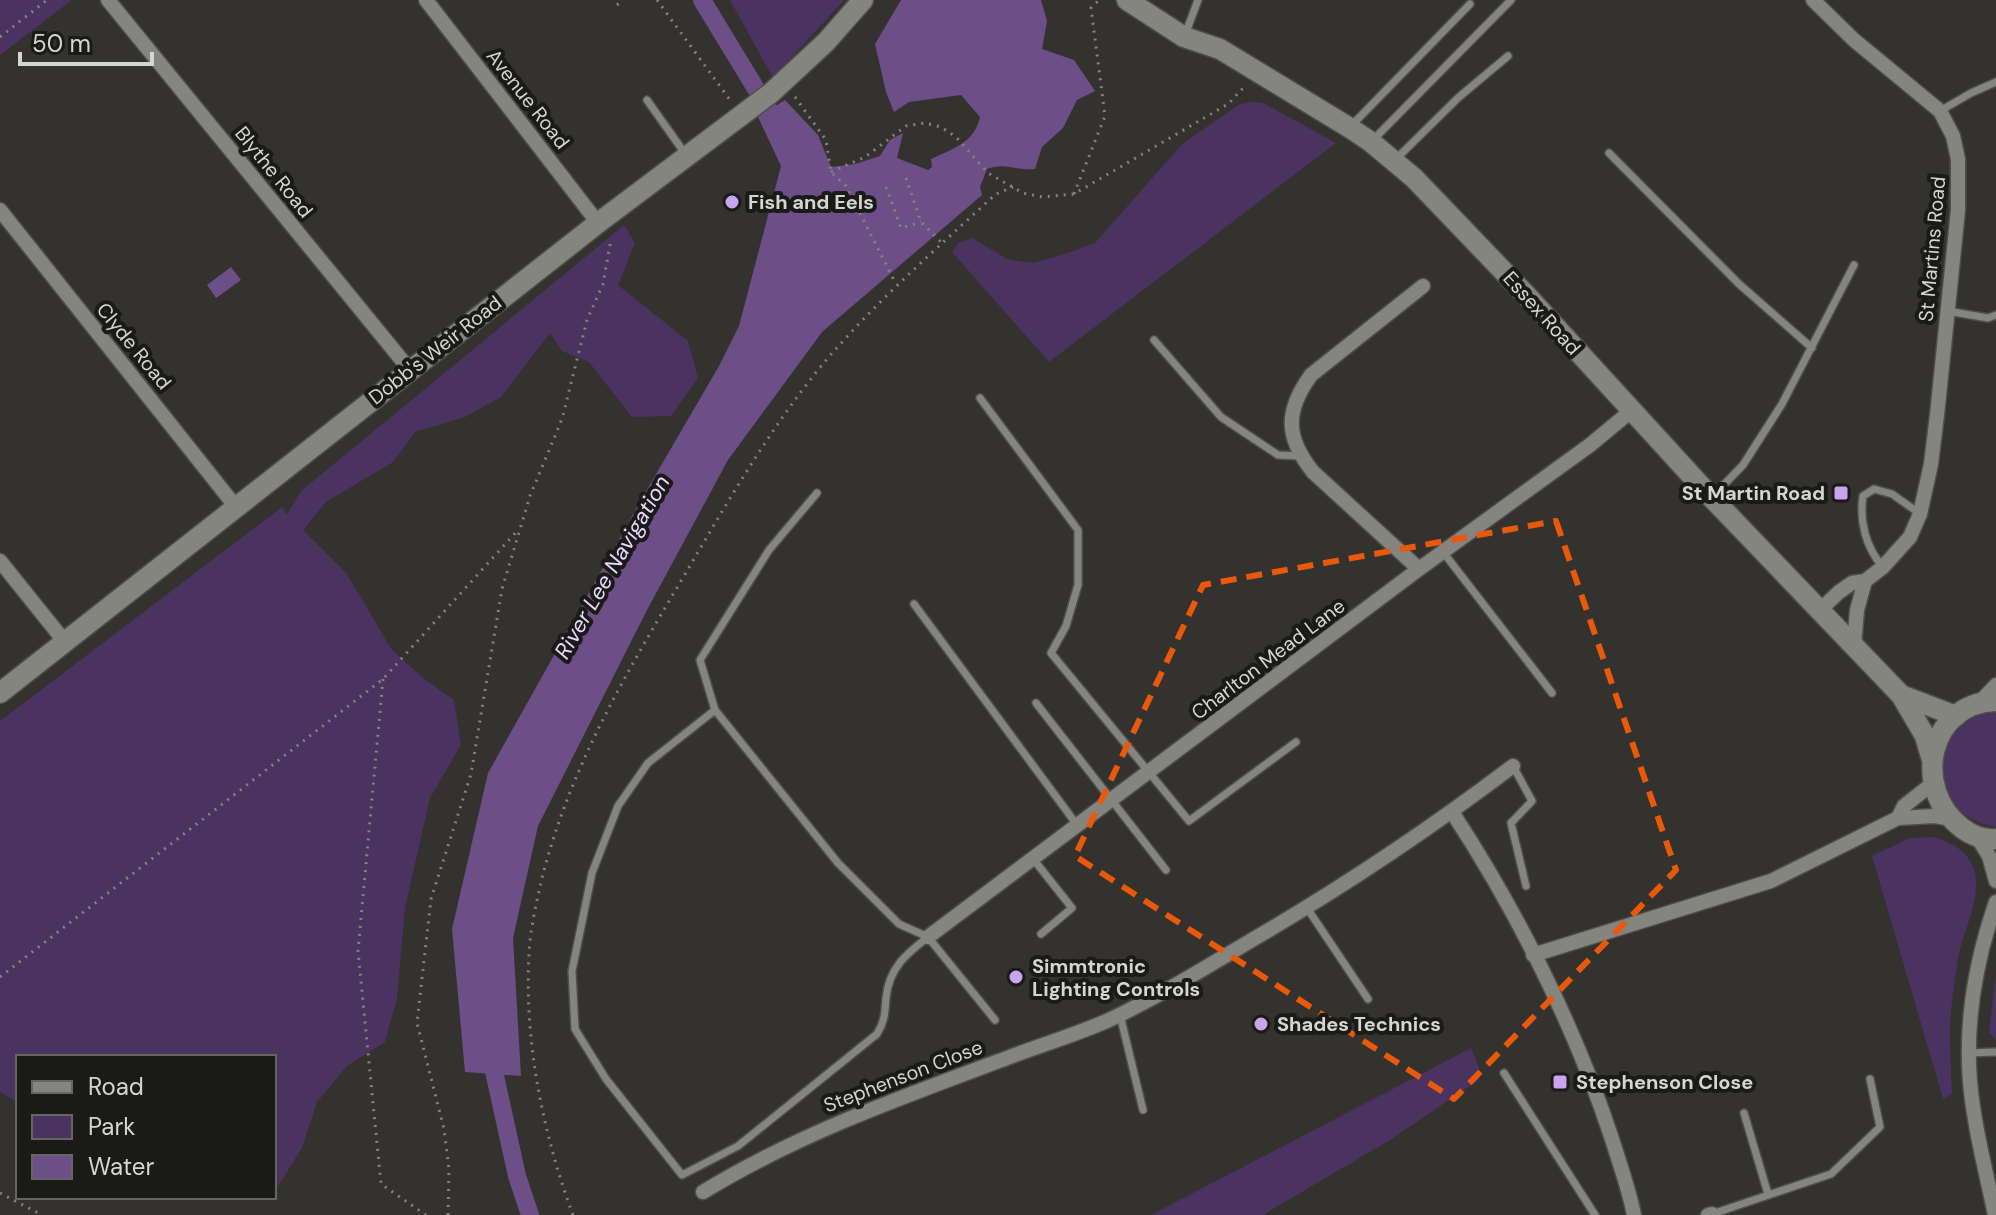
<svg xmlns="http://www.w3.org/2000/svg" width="1996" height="1215" viewBox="0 0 1996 1215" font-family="'DM Sans',sans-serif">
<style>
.green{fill:#4a3261}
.water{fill:#6c4f87}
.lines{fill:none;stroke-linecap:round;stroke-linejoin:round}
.canal{stroke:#6c4f87;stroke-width:18}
.lane-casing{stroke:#4f4e4b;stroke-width:10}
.street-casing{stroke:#4f4e4b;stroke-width:17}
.secondary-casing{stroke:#4f4e4b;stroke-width:23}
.path{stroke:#848380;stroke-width:3;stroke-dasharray:2 6;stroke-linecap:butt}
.lane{stroke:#85857f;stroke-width:7}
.street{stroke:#85857f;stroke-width:14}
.secondary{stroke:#85857f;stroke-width:20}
.marked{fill:none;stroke:#e8590c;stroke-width:6;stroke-dasharray:16 10;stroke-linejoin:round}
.poi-dot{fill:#c9a5ee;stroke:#1a1a18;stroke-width:3}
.labels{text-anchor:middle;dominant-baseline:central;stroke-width:8;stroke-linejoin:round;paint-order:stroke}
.street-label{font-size:20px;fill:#d5d5d2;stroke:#1a1a18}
.poi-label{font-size:20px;font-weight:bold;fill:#d5d5d2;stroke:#1a1a18;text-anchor:start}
.water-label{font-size:22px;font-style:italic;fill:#e8d8fa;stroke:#1a1a18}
</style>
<rect width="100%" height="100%" fill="#33322e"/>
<path class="green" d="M0,0H72L0,55Z
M730,0H844L773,78Z
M1254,102L1263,103L1336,143L1049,362L952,252L958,243L972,238L1007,259L1033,263L1074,251L1096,242L1182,144L1240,104Z
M624,225L635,243L618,285L688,341L698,378L671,416L632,417L589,362L562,351L550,333L501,397L465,417L415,432L393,462L326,502L303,530L347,574L392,650L423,678L454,700L461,745L430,798L405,908L397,999L385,1042L347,1066L317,1102L302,1148L278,1186L274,1185V1057H18V1103L0,1092V721L282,507L287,514L301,491Z
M1996,710V827C1923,814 1924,724 1996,710Z
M1932,837C1950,841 1968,851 1974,869C1982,897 1965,927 1959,953C1956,969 1954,986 1952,1002C1948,1032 1951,1064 1952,1094L1943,1099L1872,856L1910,838Z
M1996,974V1040L1989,1032Z
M1471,1048L1479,1067L1480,1079L1390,1140L1263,1215H1151Z"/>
<path class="water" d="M901,0H1041L1047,21L1042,49L1074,60L1095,91L1077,100L1063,128L1042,147L1035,169C1014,171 1007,162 987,169L980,187L982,195L822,332L728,460L647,610L538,826L513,938L521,1076L465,1072L452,929L488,773L645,493L719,366L739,326L781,166L758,117L785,100L818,135L831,167L855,164L880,156L890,140L903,133L897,158L928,170L932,167L931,159C953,149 975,142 980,117L961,95L909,102L894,112L886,92L875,44Z
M231,267L241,280L216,298L207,285Z"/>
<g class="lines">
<path class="canal" d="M702,0L781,130
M490,1053L517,1176L530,1215"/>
<g class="lane-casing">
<path id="lane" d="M1185,35L1198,0
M647,100L686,155
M1940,111L1971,93L1996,82
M1351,126L1470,4
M1373,140L1511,0
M1609,153L1739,284L1812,348
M1396,159L1459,97L1508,56
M1947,311L1988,318L1996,315
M1154,340L1221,417L1278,455L1300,456
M980,398L1078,530V585L1066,626L1051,653L1189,821L1296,742
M817,493L769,550L700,660L715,710L838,863L899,924L928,937L995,1020
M1713,496L1743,465L1782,404L1854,265
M1443,552L1552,693
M1883,567C1866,548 1859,521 1863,496L1874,489L1892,494L1919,513
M914,604L1077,825
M1036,703L1166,870
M715,710L648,763L618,806L592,873L572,971L575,1029L606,1079L682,1175L738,1146L877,1034C885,1021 885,1012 886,998C889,968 906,954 928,937
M1513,766L1532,801L1511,823L1526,886
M1034,860L1072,908L1041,934
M1307,908L1368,999
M1120,1015L1143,1110
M1969,1053L1996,1052
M1504,1073L1595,1215
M1744,1113L1768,1194
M1712,1214L1831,1174L1880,1127L1870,1079"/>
</g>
<g class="street-casing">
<path id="street" d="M108,0L410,370
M426,0L598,223
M1813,0L1854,40L1940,111L1953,136L1958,159V210L1937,415L1931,464L1920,514L1910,537L1883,567L1865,581L1852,583L1839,592L1820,610
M0,210L236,507
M0,561L65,642
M1419,569L1313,472C1285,437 1285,411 1311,375L1423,286
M1854,646L1857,610L1865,581
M1978,704L1996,685
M1452,812C1517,911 1575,1027 1612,1139C1620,1165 1629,1189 1634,1215
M1898,818L1904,806L1932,784
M1976,835L1989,856L1996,881
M928,937L1419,569L1590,445L1631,411
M1533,955L1771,881L1898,818L1935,816L1951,819
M703,1192C798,1134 902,1097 1007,1058C1041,1045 1075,1035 1109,1020C1160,996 1208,966 1257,937C1346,885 1431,828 1513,766
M1708,1215L1712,1214
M1995,1215C1986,1171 1974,1127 1970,1082C1965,1021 1976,960 1996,902"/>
</g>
<g class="secondary-casing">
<path id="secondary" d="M1127,0L1184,37L1220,49L1350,128L1371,142L1414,178L1530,299L1712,498L1901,695L1925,736L1932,760
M0,693L598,223L771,93L826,42L863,0
M1901,695L1956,716
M1996,701C1928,703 1911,789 1962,828C1971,835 1984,840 1996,839"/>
</g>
<path class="path" d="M657,0L730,100
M617,5L623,0
M0,37L47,0
M795,97L826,140L831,172L846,186L896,284
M831,172L865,157L906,126L925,123L941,127L956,137L988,173L1023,193L1042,197L1074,194L1228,104L1244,87
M906,178L921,222L942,243
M886,187L901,228L921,222
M1074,194L1105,116L1091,8L1099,0
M383,679L358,951L381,1184L426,1215
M0,977L383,679L518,530
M0,1193L42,1215
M448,1215L449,1169L444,1129L417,1023L431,899L471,774L502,589L530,496L562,419L587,320L603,284L611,239
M573,1215C543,1134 524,1041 529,954C530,930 536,905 541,882C569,769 625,675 684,576C728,501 771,426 827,359C879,299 938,247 996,194L1013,187"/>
<use href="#lane" class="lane"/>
<use href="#street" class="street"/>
<use href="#secondary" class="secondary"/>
</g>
<path class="marked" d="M1556,521L1676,870L1454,1099L1075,856L1203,585Z"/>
<g class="poi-dot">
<circle cx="732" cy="202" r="8"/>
<rect x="1833" y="485" width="16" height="16" rx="4"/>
<circle cx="1016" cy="977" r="8"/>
<circle cx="1261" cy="1024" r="8"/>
<rect x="1552" y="1074" width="16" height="16" rx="4"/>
</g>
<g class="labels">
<g class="street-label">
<text transform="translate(528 99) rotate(52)">Avenue Road</text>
<text transform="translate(274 172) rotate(51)">Blythe Road</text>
<text transform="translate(1932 249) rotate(-85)">St Martins Road</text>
<text transform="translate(1542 313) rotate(48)">Essex Road</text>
<text transform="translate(134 346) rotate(51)">Clyde Road</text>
<text transform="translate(435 350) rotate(-38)">Dobb's Weir Road</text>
<text transform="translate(1268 659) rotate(-37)">Charlton Mead Lane</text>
<text transform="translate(903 1076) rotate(-21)">Stephenson Close</text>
</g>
<g class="poi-label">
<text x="748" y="202">Fish and Eels</text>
<text x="1825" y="493" text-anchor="end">St Martin Road</text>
<text x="1032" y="966">Simmtronic<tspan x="1032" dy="23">Lighting Controls</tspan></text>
<text x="1277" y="1024">Shades Technics</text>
<text x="1576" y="1082">Stephenson Close</text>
</g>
<g class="water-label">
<text transform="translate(612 567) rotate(-60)">River Lee Navigation</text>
</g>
</g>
<rect x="16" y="1055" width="260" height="144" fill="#1a1a18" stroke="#656562" stroke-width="2"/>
<rect x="32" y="1081" width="40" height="12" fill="#85857f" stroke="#656562" stroke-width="2"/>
<text x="88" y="1095" font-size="24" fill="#d5d5d2">Road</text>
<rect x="32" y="1115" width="40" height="24" fill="#4a3261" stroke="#656562" stroke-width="2"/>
<text x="88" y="1135" font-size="24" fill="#d5d5d2">Park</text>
<rect x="32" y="1155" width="40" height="24" fill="#6c4f87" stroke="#656562" stroke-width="2"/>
<text x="88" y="1175" font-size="24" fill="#d5d5d2">Water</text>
<path d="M20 52v12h132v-12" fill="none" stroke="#d5d5d2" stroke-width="4"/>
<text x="32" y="52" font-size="24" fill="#d5d5d2" stroke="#1a1a18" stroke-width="6" paint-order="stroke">50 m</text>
</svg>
